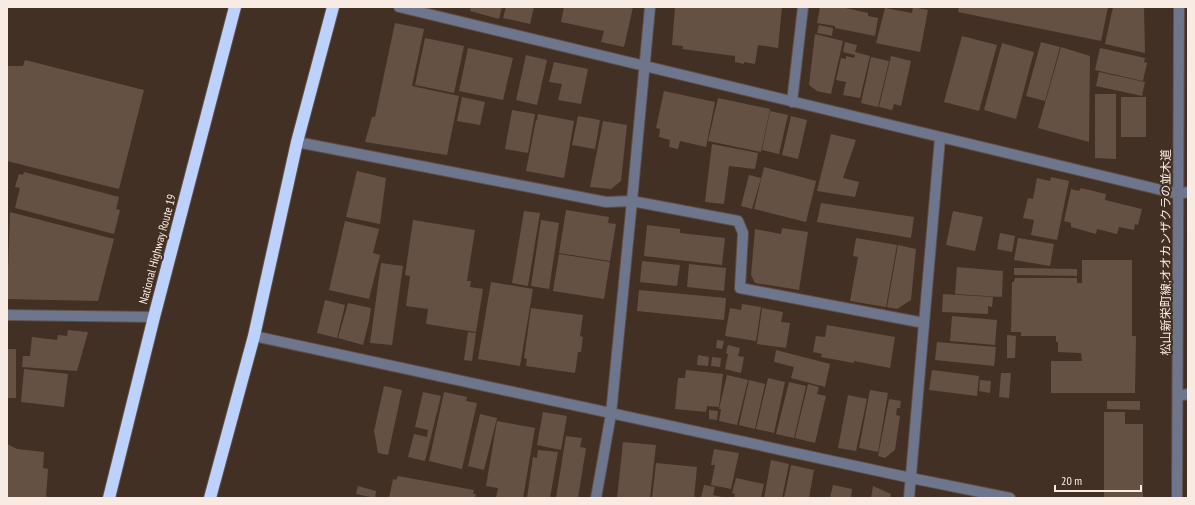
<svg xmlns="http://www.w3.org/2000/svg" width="1195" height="505" viewBox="0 0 1195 505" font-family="'PT Sans Narrow','Noto Sans JP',sans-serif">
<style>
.building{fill:#655143}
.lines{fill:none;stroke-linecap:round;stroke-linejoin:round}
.minor-casing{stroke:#604e43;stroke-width:12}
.highway-casing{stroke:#604e43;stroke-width:14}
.minor{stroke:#6d768d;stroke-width:10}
.highway{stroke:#bdd1fd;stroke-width:12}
.labels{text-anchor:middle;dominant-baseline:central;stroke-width:4;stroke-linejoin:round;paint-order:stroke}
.street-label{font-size:12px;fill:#f8ebe3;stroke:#433024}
</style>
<rect width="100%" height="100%" fill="#433024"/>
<path class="building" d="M471,7H502L499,19L470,11Z
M506,7H534L530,24L503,18Z
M564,7H633L624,47L601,42L604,31L561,22Z
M675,7H782L778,48L758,45L755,64L744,62V64L735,62V56L682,49L683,46L672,45Z
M820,7H841L868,13V16L878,18L875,36L835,28V26L817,23Z
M913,7L928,10L920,52L876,43L885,8L912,13Z
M959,7H1108L1101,41L958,12Z
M1113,7H1144L1145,53L1105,44Z
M395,23L424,29L412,86L459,96L447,155L365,142L372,117H375Z
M819,25L833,28L832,36L817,33Z
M815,34L843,41L831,94L817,91L809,85Z
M962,36L997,45L979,111L944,102Z
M425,38L464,46L454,93L415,85Z
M845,42L857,45L855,52L870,56L860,98L843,95L846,82L836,80L841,58L846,59V56L854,58L855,55L843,52Z
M1041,42L1060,47L1045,101L1026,96Z
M1002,43L1034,52L1016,119L984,110Z
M1061,47L1090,56L1089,142L1038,128Z
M468,48L513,58L503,100L459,91Z
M1100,48L1145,58L1144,62L1147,63L1143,81L1095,70Z
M526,55L547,60L537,105L516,100Z
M891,56L911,61L901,106L894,104L892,110L879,107Z
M871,57L889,61L878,107L861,103Z
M25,60L144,90L119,189L7,161V66H23Z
M554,62L588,69L581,104L558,100L562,84L549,82Z
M1099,72L1145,82L1142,96L1096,86Z
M664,91L715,102L706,147L680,141L678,149L669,147L670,140L659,137L660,129L656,128Z
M1095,94H1116V159L1095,158Z
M462,97L485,102L480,125L457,121Z
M1121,97H1146V137H1121Z
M718,98L770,109L761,152L708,141Z
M512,110L535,114L528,153L505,149Z
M770,111L788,115L779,154L762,150Z
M538,114L574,121L564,178L526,171L536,120H537Z
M578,116L600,120L595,149L572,145Z
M791,116L807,120L798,159L782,155Z
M603,121L627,125L621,181L611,189L590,187Z
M831,134L856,140L843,178L859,182L855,197L817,191Z
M712,144L758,153L755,169L729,166L724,204L705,202Z
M764,167L816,181L806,222L754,209Z
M357,171L386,178L380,224L346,217Z
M24,172L119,197L116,209L120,210L114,234L15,208L20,188L15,187L19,174L23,175Z
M749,175L761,178L752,209L741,206Z
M1051,177L1069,181L1057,240L1031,235L1034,220L1023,218L1028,198L1033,199L1037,178L1050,181Z
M1081,188L1106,194L1105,200L1142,209L1138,225L1135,224L1134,230L1119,227L1117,234L1097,229L1096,234L1071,227V223L1064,221L1071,189L1079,191Z
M821,203L914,217L911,238L817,222Z
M566,210L609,217L608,223L616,224L610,261L559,253Z
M524,211L540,213L528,286L512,283Z
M953,211L983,217L975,251L946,245Z
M10,212L114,239L98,301L7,299Z
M413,220L475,230L467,281H471L470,287L483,289L476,332L426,324L428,309L406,306L410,276L405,275Z
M541,220L559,223L549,289L531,286Z
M345,221L379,229L373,253L380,255L369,299L329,290Z
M647,225L680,229V233L725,238L722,265L644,256Z
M782,228L808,232L799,290L755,283L751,275L755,229L781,234Z
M1000,233L1015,236L1012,252L997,249Z
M856,238L897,245L886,307L850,301L858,257L853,256Z
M1018,238L1054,244L1050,266L1014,260Z
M898,245L916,249L911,300L897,309L887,307Z
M559,254L610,262L604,299L553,291Z
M1082,260H1132V336H1136L1135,393H1051V361H1082L1081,353L1058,352V342H1056V336H1021V332H1011L1012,282H1014L1015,278H1077V283H1082Z
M642,261L680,265L677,286L640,282Z
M381,263L403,266L392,345L370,343Z
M689,264L726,268L724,291L687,287Z
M957,267L1003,271L1002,297L955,294Z
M1014,268L1077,269V276L1014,275Z
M491,282L533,289L520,366L478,359Z
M639,290L726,298L724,320L637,311Z
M943,294L993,297L992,307L988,306V314L942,312Z
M325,300L345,305L337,338L317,333Z
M348,303L371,308L369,321L363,345L338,338Z
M742,304L761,307L756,341L725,336L730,308L741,310Z
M531,308L583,315L580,336L583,337L581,352H578L575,373L526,366L527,359L524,358Z
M762,308L783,312L781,322L790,323L786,348L757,344Z
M952,316L997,320L995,345L950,341Z
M827,325L895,337L890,368L854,361V363L821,357L822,354L813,352L816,336L825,337Z
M68,330L88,332L77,371L22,367L23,356H30L32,337L57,340L58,335L67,336Z
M468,332L476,333L472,361L464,360Z
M1007,335L1016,336L1015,358H1007Z
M717,340L724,341L722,349L716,348Z
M937,342L996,347L994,366L935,360Z
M728,345L740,348L738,356L744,357L741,373L725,369L728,354L726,353Z
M7,349H16V398H7Z
M776,350L830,364L825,387L791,378L794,367L774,362Z
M698,355L709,357L708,366L697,365Z
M712,357L721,358L720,367L711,366Z
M24,369L68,374L64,407L21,402Z
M686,370L723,374L719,407L707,406L706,412L675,409L678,378H685Z
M932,370L979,376L977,396L929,390Z
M1001,373H1011L1009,398L999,397Z
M727,375L748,380L737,425L719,421L721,409H719Z
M768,378L785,382L774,433L756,429Z
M749,380L765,384L755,429L739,425Z
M980,380L991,381L990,393L979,391Z
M789,382L806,386L794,438L776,434Z
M808,384L819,387L817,394L826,396L815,443L795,438Z
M384,386L402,390L388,455L378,453L374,431Z
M870,390L888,393L878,452L859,448Z
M423,392L441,396L425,461L408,457L414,434L427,437L428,430L415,427Z
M444,392L467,397L466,401L477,403L462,469L429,461Z
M848,395L867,399L856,451L838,448Z
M889,399L901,401L900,408H897L896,415L900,416L895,450L885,458L878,456Z
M1107,401H1140V410L1107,409Z
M709,410L718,411L717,420L709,419Z
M543,412L567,416L561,450L537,445Z
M1104,412H1125V424H1143V498H1104Z
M480,414L497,418L484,470L468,466Z
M497,421L535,428L523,498H496L498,488L486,486Z
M566,436L582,438L580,447L586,448L578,498H556Z
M623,442L656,445L650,498H617Z
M7,444L17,449L44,452L43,468L48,469L46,498H7Z
M714,449L739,453L731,489L711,485L715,465H711Z
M538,450L558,452L550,498H527L533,457L537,458Z
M771,460L789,464L782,498H764Z
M656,463L697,467L694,498H652Z
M791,465L814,470L809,498H784Z
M398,476L474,490L473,494H476L475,498H389L393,479L396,480Z
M736,478L764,484L761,498H734L735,494L732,493Z
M704,485L715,487L713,495L727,498H701Z
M833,485L852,489L851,498H830Z
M358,486L376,491L375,498L356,494Z
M873,486L891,494L890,498H871Z"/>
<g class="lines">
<g class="minor-casing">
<path id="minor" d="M399,7C659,68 918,133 1178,194L1188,192
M792,102L803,7
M297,142L606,202L632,201L738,221L743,233L740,288L924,323
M7,315L154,317
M254,336L911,478L1010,498
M1178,396L1188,394
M596,498L611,414L632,201L650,7
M909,498L940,138
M1177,498L1179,7"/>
</g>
<g class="highway-casing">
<path id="highway" d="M109,498L154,317L235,7
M210,498L254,336L297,142L333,7"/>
</g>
<use href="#minor" class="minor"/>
<use href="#highway" class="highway"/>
</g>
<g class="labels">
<g class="street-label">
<text transform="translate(157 249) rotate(-75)">National Highway Route 19</text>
<text transform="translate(1165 252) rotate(-90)">松山新栄町線;オオカンザクラの並木道</text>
</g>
</g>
<rect width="1195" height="505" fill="none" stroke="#f8ebe3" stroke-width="16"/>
<path d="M1055 485v6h86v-6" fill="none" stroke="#f8ebe3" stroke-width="2"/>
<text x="1061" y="485" font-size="12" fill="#f8ebe3" stroke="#433024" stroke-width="3" paint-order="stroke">20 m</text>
</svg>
